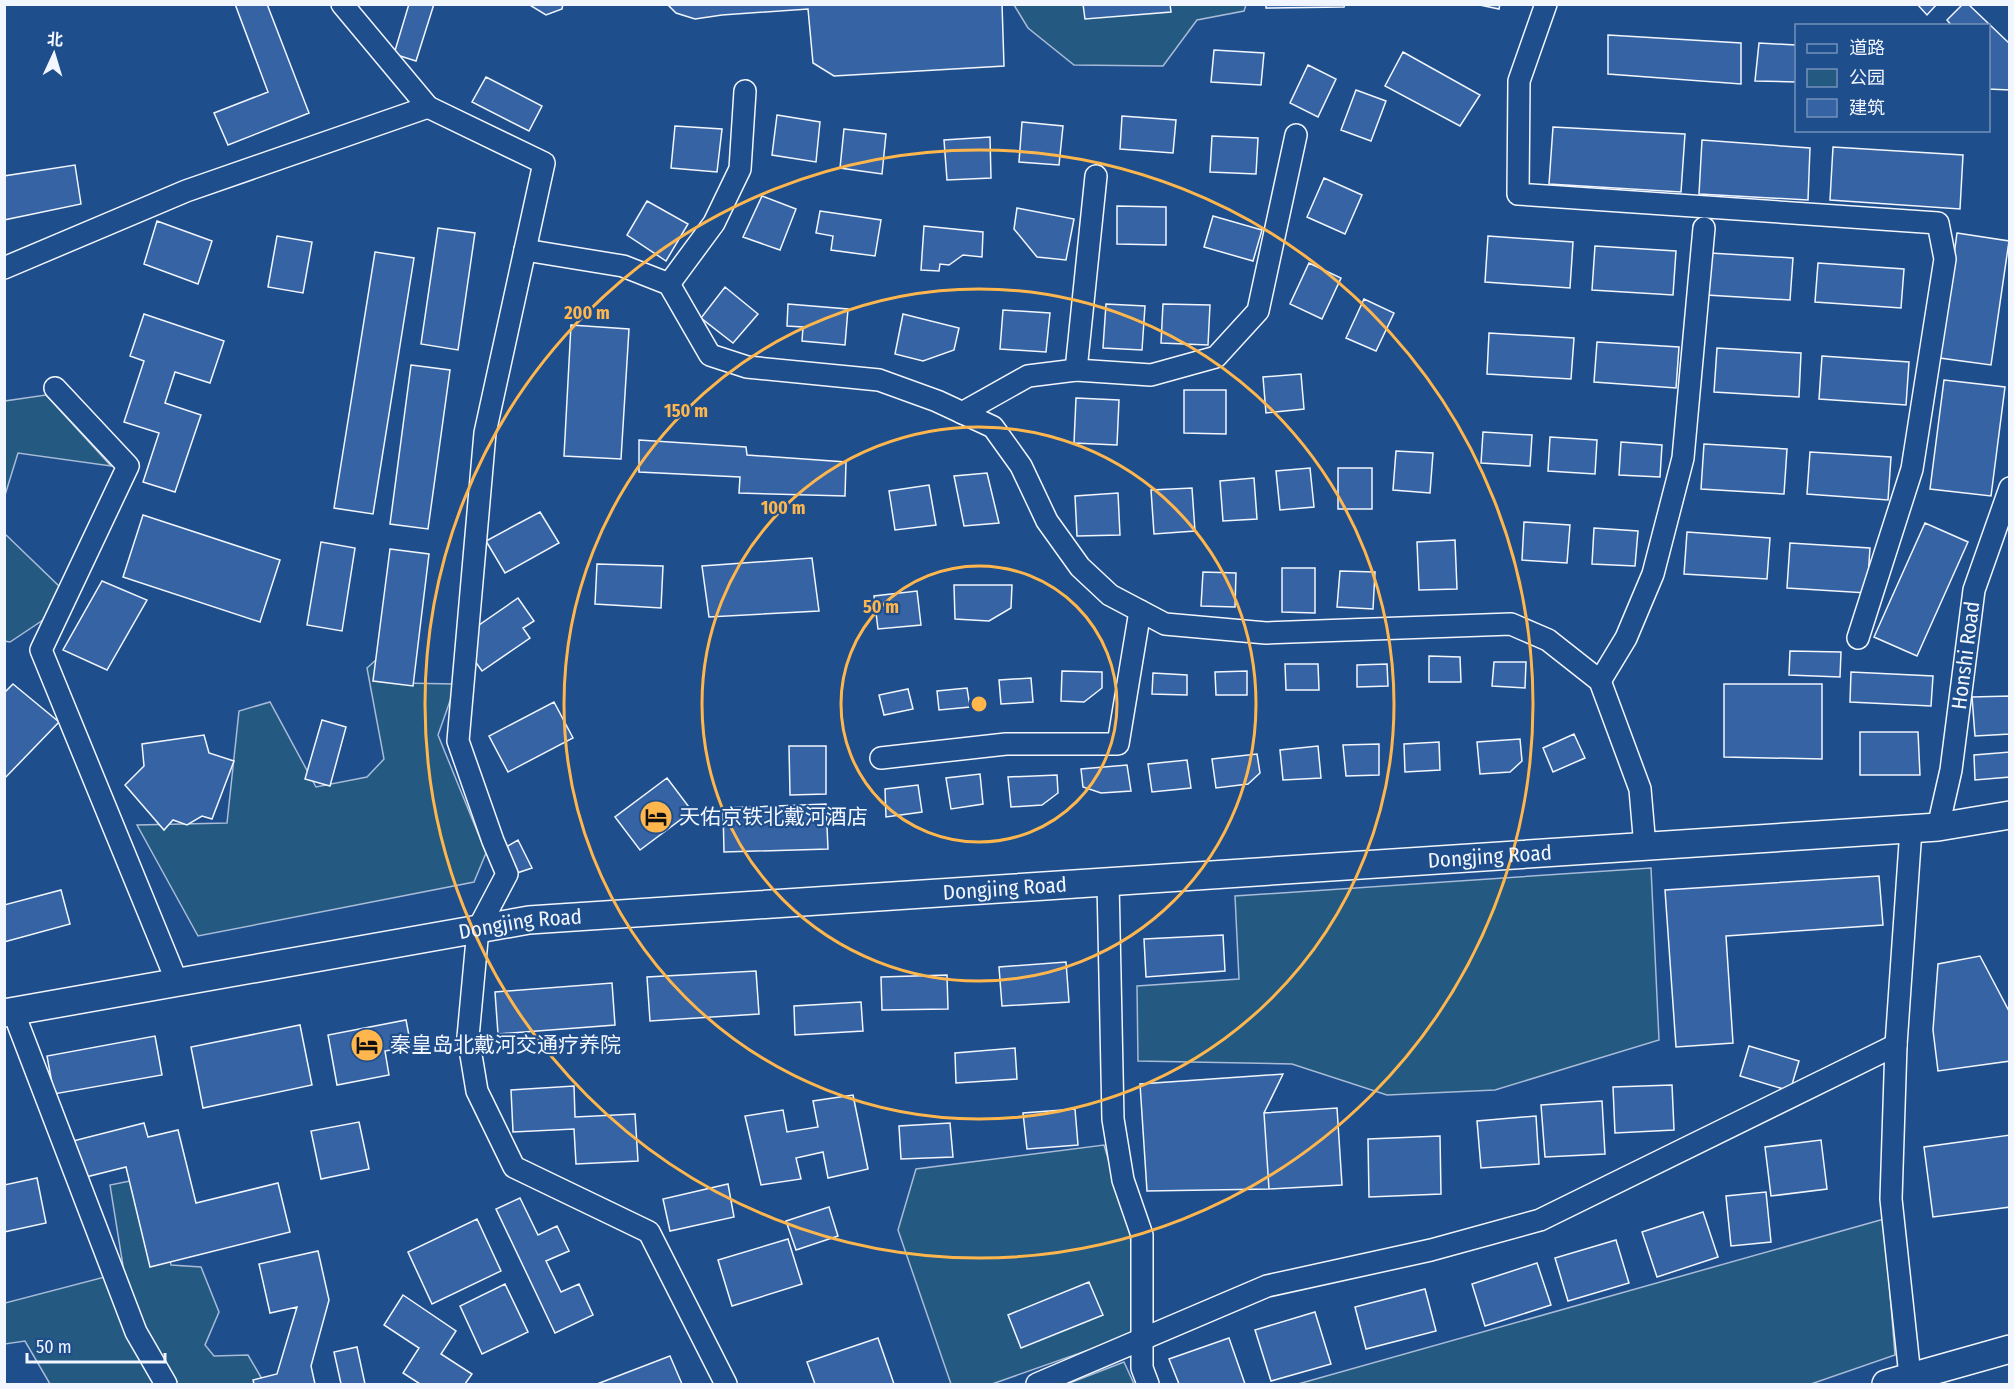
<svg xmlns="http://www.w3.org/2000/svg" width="2014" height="1389" viewBox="0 0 2014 1389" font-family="'Fira Sans Condensed','Noto Sans SC',sans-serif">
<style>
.green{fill:#245a82;stroke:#a8bbd7;stroke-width:1.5}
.building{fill:#3563a3;stroke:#f2f6ff;stroke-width:1.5}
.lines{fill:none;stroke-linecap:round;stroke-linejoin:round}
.minor-casing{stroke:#f2f6ff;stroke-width:24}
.major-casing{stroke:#f2f6ff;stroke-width:30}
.minor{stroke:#1f4e8c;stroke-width:21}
.major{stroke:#1f4e8c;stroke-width:27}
.ring{fill:none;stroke:#ffb74d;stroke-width:3}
.labels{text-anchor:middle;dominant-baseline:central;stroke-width:4.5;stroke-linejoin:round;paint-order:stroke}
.street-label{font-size:21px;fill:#f2f6ff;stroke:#1f4e8c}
.poi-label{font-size:21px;fill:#f2f6ff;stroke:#1f4e8c;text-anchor:start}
.centre{fill:#ffb74d;stroke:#1f4e8c;stroke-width:3}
.ring-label{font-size:18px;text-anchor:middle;font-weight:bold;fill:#ffb74d;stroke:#1f4e8c;stroke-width:4.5;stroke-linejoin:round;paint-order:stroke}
</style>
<rect width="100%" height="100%" fill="#1f4e8c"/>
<path class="green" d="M1014,5H1246L1244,11L1197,20L1163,66L1074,65L1028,28Z
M46,395L111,466L18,453L5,495V401Z
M4,533L61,588L43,620L10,642L4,641Z
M395,643L400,683L456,684L438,735L486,853L474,882L198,936L137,825L227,823L239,711L270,702L316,787L367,777L384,759L367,668Z
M1651,868L1659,1040L1495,1090L1387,1095L1292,1064L1138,1061L1137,986L1239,979L1235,896Z
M1104,1145L1130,1232L1137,1333L992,1384H951L898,1230L916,1169Z
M150,1177L171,1265L201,1267L219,1312L205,1345L214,1356L248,1355L265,1384H50L25,1341L5,1344V1303L124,1272L110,1185Z
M1884,1219L1895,1355L1811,1384H1298Z
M1124,1362L1134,1384H1067Z"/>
<path class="building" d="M235,4H267L309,113L228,145L214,113L268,92Z
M409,4H434L416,61L394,54Z
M528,4H563L562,9L546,15Z
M667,4H1002L1004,66L834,76L813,63L808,9L722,15L695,19L676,13Z
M1083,4H1170L1171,12L1085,19Z
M1266,4H1345L1344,7L1266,8Z
M1475,4H1500L1499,9Z
M1917,4H1937L1927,15Z
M1963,4H1968L2010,44V90L1988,89V26H1952L1947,20Z
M1608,35L1741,43V84L1608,74Z
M1759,43L1796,45V82L1755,81Z
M1214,50L1264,53L1261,85L1211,82Z
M1403,52L1480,95L1460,126L1385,86Z
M1308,65L1336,79L1318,117L1290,103Z
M486,77L542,106L529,131L472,102Z
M1356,90L1386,101L1371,141L1341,130Z
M777,115L820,122L816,162L772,155Z
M1122,116L1176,120L1173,153L1120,149Z
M1022,122L1063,126L1059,165L1019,162Z
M675,126L722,129L717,172L671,168Z
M1553,127L1685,134L1681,192L1549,184Z
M844,129L886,134L882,174L840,168Z
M1212,136L1258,138L1256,174L1210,172Z
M990,137L991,178L947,180L944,140Z
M1702,140L1810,148L1808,200L1699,194Z
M1833,147L1963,155L1960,209L1830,200Z
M75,165L81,204L4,220V176Z
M1324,178L1362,195L1345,234L1307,217Z
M762,196L796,209L780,250L743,237Z
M647,201L688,224L666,261L627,235Z
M1117,206L1166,207V245L1117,244Z
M1017,208L1074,219L1066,260L1037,257L1014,229Z
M820,211L881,220L875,256L831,250L833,236L816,233Z
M1213,216L1262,230L1253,261L1204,247Z
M157,221L212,241L198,284L144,264Z
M924,226L983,232L982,257L963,255L949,265L940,264L939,271L921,270Z
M438,228L475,233L458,350L421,344Z
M1957,233L2009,241L1991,365L1940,358Z
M277,236L312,242L303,293L268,287Z
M1488,236L1573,242L1570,288L1485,282Z
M1595,246L1676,251L1673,295L1592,290Z
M375,252L414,258L373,514L334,508Z
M1710,253L1793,258L1790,300L1707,295Z
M1309,263L1341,278L1322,319L1290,304Z
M1818,263L1904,269L1901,308L1815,302Z
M725,287L758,314L733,343L701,318Z
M1364,299L1394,313L1376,351L1346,338Z
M788,304L848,309L845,345L802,341L803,327L787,326Z
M1106,304L1145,306L1142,350L1103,348Z
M1163,304L1210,305L1208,345L1161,343Z
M1003,310L1050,313L1046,352L1000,349Z
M144,314L224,341L210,383L175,372L165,403L201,415L175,492L143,482L159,433L124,422L144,361L130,356Z
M903,314L959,328L954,350L923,361L895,354Z
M571,325L629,329L621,459L564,456Z
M1489,333L1574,338L1571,379L1487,374Z
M1597,342L1679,347L1676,388L1594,382Z
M1717,348L1801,353L1799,397L1714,392Z
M1822,356L1909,362L1906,405L1819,399Z
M411,365L450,370L428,529L390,524Z
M1301,374L1304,409L1266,413L1263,377Z
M1944,380L2005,387L1991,496L1930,489Z
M1184,390H1226V434L1184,433Z
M1076,398L1119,400L1117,445L1074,443Z
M1483,432L1532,435L1530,466L1481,463Z
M1550,437L1597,440L1595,474L1548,471Z
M639,440L746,447L747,455L846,462L845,496L739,493L740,477L639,472Z
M1621,442L1662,445L1660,477L1619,475Z
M1704,444L1787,449L1784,494L1701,489Z
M1396,451L1433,453L1430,493L1393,490Z
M1810,452L1891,457L1888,500L1807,494Z
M1310,468L1314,507L1280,510L1276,471Z
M1338,468H1372V509H1338Z
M987,473L999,523L964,526L954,476Z
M1254,478L1257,519L1223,521L1220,481Z
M929,485L936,525L895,530L889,491Z
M1192,488L1195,531L1154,534L1151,490Z
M1118,493L1120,535L1077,536L1075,496Z
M540,512L559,543L505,573L486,541Z
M143,515L280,560L260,622L123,577Z
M1524,522L1570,525L1567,563L1522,560Z
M1925,523L1968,542L1917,656L1874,637Z
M1594,528L1638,531L1635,566L1592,564Z
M1687,532L1770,538L1767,579L1684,574Z
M1455,540L1457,589L1419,590L1417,542Z
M321,542L355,548L342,631L307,625Z
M1790,543L1870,548L1867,593L1787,588Z
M390,549L429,554L413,686L373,681Z
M812,558L819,611L709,617L702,566Z
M597,564L663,566L661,608L595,604Z
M1282,568H1315V613L1282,612Z
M1340,571L1375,572L1373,609L1337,607Z
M1203,572L1236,573L1235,607L1201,606Z
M102,581L147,600L107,670L63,650Z
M954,585H1012L1011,608L989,621L955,619Z
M917,591L921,625L878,629L874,596Z
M518,598L534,621L523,628L530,638L482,671L467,650L469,632Z
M1790,651L1841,652L1840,677L1789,675Z
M1429,656L1460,657L1461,682H1429Z
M1494,662H1526L1525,688L1492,686Z
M1285,664H1318L1319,690H1286Z
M1387,664L1388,686L1357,687V665Z
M1062,671L1102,672V688L1084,702L1061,701Z
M1247,671V695H1216L1215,672Z
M1851,672L1933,676L1931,706L1850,702Z
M1153,673L1187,675V695L1152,694Z
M1031,678L1033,702L1001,704L999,680Z
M13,684L59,722L4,779V693Z
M1724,684H1822V759L1724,757Z
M967,688L970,707L939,710L937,691Z
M908,689L913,709L884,715L879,695Z
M2010,696V734L1975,736L1972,697Z
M554,702L573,738L508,772L489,736Z
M322,720L346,727L330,786L305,779Z
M1860,732H1918L1920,775H1860Z
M1574,734L1585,758L1553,772L1543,748Z
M204,735L209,753L234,761L212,819L202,816L187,825L173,820L164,830L125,785L144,766L142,744Z
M1520,739L1522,761L1510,772L1480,774L1477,742Z
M1439,742L1440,770L1405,772L1404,744Z
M1379,744V775L1346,776L1343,745Z
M789,746H826V794L790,795Z
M1318,746L1321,778L1283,780L1280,750Z
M2010,752V777L1975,780L1974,755Z
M1257,754L1260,773L1248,784L1216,788L1212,759Z
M1187,760L1191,788L1152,792L1148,764Z
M1127,765L1131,791L1101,793L1083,787L1081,769Z
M980,774L983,804L951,809L946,778Z
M1057,775L1058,793L1042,805L1011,807L1008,777Z
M667,778L692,811L640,850L615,817Z
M918,785L922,812L886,817L885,789Z
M826,804L828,849L724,852L723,808Z
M518,840L532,868L517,873L506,847Z
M1879,876L1883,925L1726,936L1733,1043L1676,1047L1665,890Z
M61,890L70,924L4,942V905Z
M1223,935L1225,971L1146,977L1144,939Z
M1980,956L2010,1013V1061L1938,1071L1933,1030L1938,964Z
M1066,962L1069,1002L1002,1006L999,967Z
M756,971L759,1014L650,1021L647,977Z
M947,975L948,1009L882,1010L881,977Z
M612,983L615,1025L498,1034L495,992Z
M861,1002L863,1031L795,1035L794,1006Z
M406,1020L411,1046L385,1051L389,1075L337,1085L328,1035Z
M300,1025L312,1085L203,1108L191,1047Z
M155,1036L162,1075L54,1094L47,1056Z
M1749,1046L1799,1061L1790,1091L1740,1076Z
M1015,1048L1017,1079L956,1083L955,1053Z
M1283,1074L1264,1113L1269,1189L1147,1191L1140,1084Z
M1672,1085L1674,1130L1615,1133L1613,1087Z
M574,1086L575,1117L635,1114L638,1161L576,1164L574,1129L513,1132L511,1090Z
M853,1095L868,1169L828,1178L823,1152L796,1158L801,1179L761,1185L745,1116L783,1110L787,1132L818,1127L813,1101Z
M1602,1101L1605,1154L1545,1157L1541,1105Z
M1337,1108L1342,1185L1269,1189L1264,1113Z
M1075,1109L1078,1145L1027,1149L1023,1113Z
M1536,1116L1539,1164L1481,1168L1477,1121Z
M359,1122L369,1169L321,1179L311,1131Z
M144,1123L148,1137L178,1130L196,1203L278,1183L290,1232L150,1267L126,1167L82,1178L73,1141Z
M950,1123L953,1157L901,1159L899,1126Z
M2010,1135V1207L1933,1217L1924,1147Z
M1440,1136L1441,1194L1369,1197L1368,1139Z
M1821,1140L1827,1189L1771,1196L1765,1147Z
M37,1178L46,1223L4,1232V1185Z
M728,1184L734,1217L670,1231L663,1199Z
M1766,1192L1771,1242L1731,1246L1726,1196Z
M520,1198L538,1235L557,1226L569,1251L546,1261L561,1292L579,1284L593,1315L555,1333L496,1209Z
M829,1207L838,1236L796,1250L786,1221Z
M1703,1212L1718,1257L1657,1277L1642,1232Z
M477,1219L501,1271L432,1304L408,1252Z
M788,1239L802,1284L732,1306L718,1260Z
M1616,1240L1629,1283L1568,1301L1555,1258Z
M318,1251L329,1300L311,1366L315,1384H254L253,1380L277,1374L297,1307L270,1313L259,1264Z
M1537,1263L1551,1305L1485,1326L1472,1284Z
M1089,1282L1103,1315L1021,1348L1008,1315Z
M505,1284L528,1332L482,1354L460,1306Z
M1425,1289L1436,1331L1366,1349L1355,1307Z
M403,1295L456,1331L441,1354L472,1374L465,1384H420L403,1373L419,1348L384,1325Z
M1315,1312L1331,1364L1271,1381L1255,1330Z
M878,1338L894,1384H815L807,1362Z
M1229,1338L1245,1384H1179L1169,1359Z
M357,1347L365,1384H341L334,1352Z
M670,1356L682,1384H597Z"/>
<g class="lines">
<g class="minor-casing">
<g id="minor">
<path d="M342,4L428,107L544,163L485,433L458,741L493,841L507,874L478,929L468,1037L477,1091L514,1167L649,1232L726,1384"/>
<path d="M1546,4L1519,81L1518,194L1938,223L1945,259L1912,469L1858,638"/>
<path d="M525,250L623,266L669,284L710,355L747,367L879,380L937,401L993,427L1021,466L1047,521L1080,567L1110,595L1165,624L1266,633L1511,624L1548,640L1600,681L1640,789L1645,847"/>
<path d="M4,268L186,191L428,107"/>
<path d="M669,284L714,223L740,169L745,91"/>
<path d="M1076,370L1096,176"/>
<path d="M55,388L128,466L41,650L177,982"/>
<path d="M962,413L1028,376L1076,370L1151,375L1216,357L1258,311L1296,135"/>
<path d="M1600,681L1626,638L1653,574L1683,458L1704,228"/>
<path d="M881,758L1006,744H1118L1140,611"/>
<path id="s1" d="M1938,827L1951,770L1974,590L2010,488"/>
<path d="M1108,882L1113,1119L1123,1180L1142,1235V1368L1148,1384"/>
<path d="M13,1011L136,1332L166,1384"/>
<path d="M1910,1376L1891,1199L1896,1045L1911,829"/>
<path d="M1037,1384L1267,1286L1431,1250L1540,1220L1896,1045"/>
</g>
</g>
<g class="major-casing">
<g id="major">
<path id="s2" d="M4,1013L529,920L1938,827L2010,815"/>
<path d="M1886,1384L2010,1349"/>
</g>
</g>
<use href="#minor" class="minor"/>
<use href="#major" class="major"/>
</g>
<g class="ring">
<circle cx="979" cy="704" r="138"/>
<circle cx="979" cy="704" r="277"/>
<circle cx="979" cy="704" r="415"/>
<circle cx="979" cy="704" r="554"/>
</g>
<defs>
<g id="hotel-disc" transform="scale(1.725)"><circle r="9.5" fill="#ffb74d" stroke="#1f4e8c"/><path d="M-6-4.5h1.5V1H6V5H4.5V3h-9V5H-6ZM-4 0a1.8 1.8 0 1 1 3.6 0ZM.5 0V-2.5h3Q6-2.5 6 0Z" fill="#111"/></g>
</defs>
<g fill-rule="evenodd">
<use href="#hotel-disc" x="656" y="817"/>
<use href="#hotel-disc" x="367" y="1045"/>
</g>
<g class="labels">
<g class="street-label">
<text stroke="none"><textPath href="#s1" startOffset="174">Honshi Road</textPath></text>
<text stroke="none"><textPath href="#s2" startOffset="1496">Dongjing Road</textPath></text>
<text stroke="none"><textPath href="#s2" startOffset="1010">Dongjing Road</textPath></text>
<text stroke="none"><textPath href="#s2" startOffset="524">Dongjing Road</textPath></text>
</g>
<g class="poi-label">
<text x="679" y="817">天佑京铁北戴河酒店</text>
<text x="390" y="1045">秦皇岛北戴河交通疗养院</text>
</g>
</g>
<circle cx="979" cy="704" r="9" class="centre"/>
<g class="ring-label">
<text x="587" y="319">200 m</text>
<text x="686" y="417">150 m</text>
<text x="783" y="514">100 m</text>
<text x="881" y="613">50 m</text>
</g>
<rect width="2014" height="1389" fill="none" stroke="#f2f6ff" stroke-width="12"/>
<rect x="1795" y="24" width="195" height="108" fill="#1f4e8c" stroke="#7391ba" stroke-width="1.5"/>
<rect x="1807" y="44" width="30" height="9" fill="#1f4e8c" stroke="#7391ba" stroke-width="1.5"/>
<text x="1849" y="54" font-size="18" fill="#f2f6ff">道路</text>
<rect x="1807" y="69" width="30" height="18" fill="#245a82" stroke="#7391ba" stroke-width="1.5"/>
<text x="1849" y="84" font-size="18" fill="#f2f6ff">公园</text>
<rect x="1807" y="99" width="30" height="18" fill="#3563a3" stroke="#7391ba" stroke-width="1.5"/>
<text x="1849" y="114" font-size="18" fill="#f2f6ff">建筑</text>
<g transform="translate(54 54) rotate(4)" stroke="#1f4e8c" stroke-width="4.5" paint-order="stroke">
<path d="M0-4.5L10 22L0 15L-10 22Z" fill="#f2f6ff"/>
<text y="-9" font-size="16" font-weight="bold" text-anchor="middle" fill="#f2f6ff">北</text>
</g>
<path d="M27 1353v9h138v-9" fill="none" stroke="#f2f6ff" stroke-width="3"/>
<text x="36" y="1353" font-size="18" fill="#f2f6ff" stroke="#1f4e8c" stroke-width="4.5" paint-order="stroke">50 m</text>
</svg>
